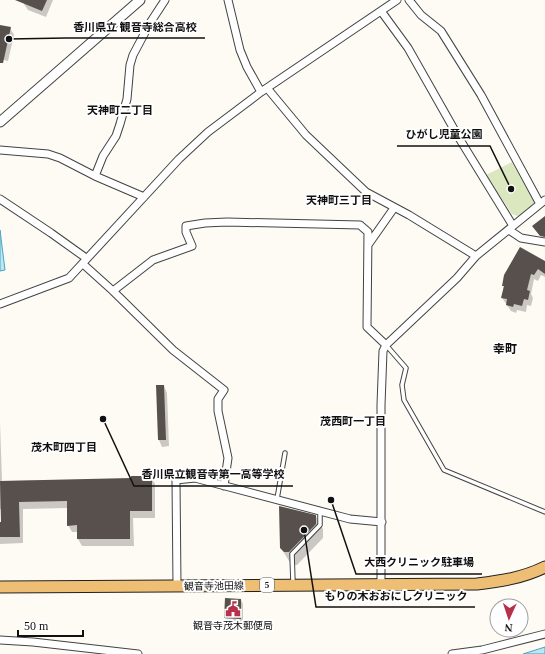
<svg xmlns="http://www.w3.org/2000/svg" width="545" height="654" viewBox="0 0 545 654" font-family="'Times New Roman','Noto Sans JP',serif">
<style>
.green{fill:#dae7bf}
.water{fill:#bce6f2;stroke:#48a5c4}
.shadow{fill:#0003}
.building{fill:#58504d}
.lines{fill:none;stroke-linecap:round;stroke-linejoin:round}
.service-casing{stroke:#434343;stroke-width:5.5}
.minor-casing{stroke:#434343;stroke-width:9}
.tertiary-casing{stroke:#434343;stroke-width:11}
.primary-casing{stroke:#212121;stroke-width:13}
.service{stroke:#fff;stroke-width:3.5}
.minor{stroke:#fff;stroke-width:7}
.tertiary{stroke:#fff;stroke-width:9}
.primary{stroke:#eebe74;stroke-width:11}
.labels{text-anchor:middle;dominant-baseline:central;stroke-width:4;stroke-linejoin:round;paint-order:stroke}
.shield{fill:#fff;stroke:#585858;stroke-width:1}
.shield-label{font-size:9px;font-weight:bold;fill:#101010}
.street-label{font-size:10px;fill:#101010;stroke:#fff}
.poi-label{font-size:10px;fill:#101010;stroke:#fff}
.neighbourhood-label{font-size:11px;font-weight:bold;fill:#101010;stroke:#fff}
.quarter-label{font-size:12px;font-weight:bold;fill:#101010;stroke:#fff}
.leader{fill:none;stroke:#101010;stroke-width:1.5}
.callout-dot{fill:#101010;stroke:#fff;stroke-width:1.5}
.callout-label{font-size:11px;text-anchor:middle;font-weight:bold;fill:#101010;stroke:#fff;stroke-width:4;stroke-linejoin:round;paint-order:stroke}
</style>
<rect width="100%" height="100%" fill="#fefbf4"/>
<path class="green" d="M512,162L534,202L533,206L520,217L512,214L486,175Z"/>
<path class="water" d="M0,230L5,270L0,271Z
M545,647V654H523Z"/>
<path class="shadow" d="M26,0H53L46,17L28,10L24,4Z
M0,26L10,28L14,35L8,61L0,59Z
M545,265V277L541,275L538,281L534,279L531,294L533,298L531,306L527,305L526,312L517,310L516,313L511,311L502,298L505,276Z
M157,386H164L167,393L169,446L162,447L159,440Z
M0,422L2,481L132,479L151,476L155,484V518H133L134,546H82L78,539V532H72L68,525V508L23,509V543L0,544V523H2V509H0Z
M316,516L323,529V538L297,565H293L289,561L281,548Z
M241,600L243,604V623L228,622L225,618Z"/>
<path class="building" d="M15,0H47L42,11Z
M0,25L11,27L3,63H0Z
M545,216V237L540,236L532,226Z
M520,247L545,261V274L538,269L534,275L531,274L527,290L530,291L528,300L524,299L522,306L514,304L513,307L506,305L507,299L501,298L504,286H502L504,275Z
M156,385H164L166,440H158Z
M131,476H152V511H130V539H77V525L67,526V501L19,502L20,537H0V522H1L0,481L131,478Z
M279,506L316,515V524L289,552H284L280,548Z
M225,598L241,599V619L224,618Z"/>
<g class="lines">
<g class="service-casing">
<path id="service" d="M386,345L406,368L402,385L404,400L444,470L545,512
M277,499L285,453
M293,583L292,554L320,525V512"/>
</g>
<g class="minor-casing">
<path id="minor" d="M228,0L240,50L247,67L261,92
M409,0L421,15L441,31L481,95L540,204
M381,11L408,48L459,138L513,226
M267,88L306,135L366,192L409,215L476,256
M0,150L48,154L60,158L95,176L144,197
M95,176L103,156L116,136L120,124L127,99L130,65L133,55L150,23L165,0
M0,199L51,233L86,258
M509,230L521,238L545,242
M368,245L394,208
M83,264L113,291L173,350L224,390L218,399V411L228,458L224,486
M113,291L153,260L192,246L186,232V226L205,223L227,222L360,225L368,232L367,327L386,345
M0,304L69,278L179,159L208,132L261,92L397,0
M381,584V405L383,351L386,345L457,278L476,256L545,200
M177,586L176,480L195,478L350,519L382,522
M0,640L33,642L138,654
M452,654L482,650L545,634"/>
</g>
<g class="tertiary-casing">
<path id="tertiary" d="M0,122L140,0"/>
</g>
<g class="primary-casing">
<path id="primary" d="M0,587L477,584C501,581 523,578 545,567"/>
</g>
<use href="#service" class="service"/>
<use href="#minor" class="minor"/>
<use href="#tertiary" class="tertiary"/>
<use href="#primary" class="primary"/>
</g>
<defs>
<g id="civic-bare" transform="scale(1.2)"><path d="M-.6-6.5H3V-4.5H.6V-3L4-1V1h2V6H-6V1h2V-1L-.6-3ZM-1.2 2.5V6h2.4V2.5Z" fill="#b7314c" stroke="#fff" stroke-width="2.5" paint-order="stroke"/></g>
</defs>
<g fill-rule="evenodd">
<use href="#civic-bare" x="233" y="609"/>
</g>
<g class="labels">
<rect class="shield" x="260" y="578" width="14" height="14" rx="3"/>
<g class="shield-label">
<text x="267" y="585">5</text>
</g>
<g class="street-label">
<text transform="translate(214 586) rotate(-1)">観音寺池田線</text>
</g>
<g class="poi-label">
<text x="233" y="625">観音寺茂木郵便局</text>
</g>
<g class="neighbourhood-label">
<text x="120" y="110">天神町二丁目</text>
<text x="339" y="200">天神町三丁目</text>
<text x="353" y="421">茂西町一丁目</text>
<text x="64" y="447">茂木町四丁目</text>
</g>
<g class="quarter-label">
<text x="505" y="349">幸町</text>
</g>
</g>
<path class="leader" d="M9 39L66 38H205M511 189L490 146H397M103 419L134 486H293M331 500L356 574H482M304 530L316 607H475"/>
<g class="callout-dot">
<circle cx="9" cy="39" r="4"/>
<circle cx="511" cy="189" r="4"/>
<circle cx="103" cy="419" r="4"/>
<circle cx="331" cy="500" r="4"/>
<circle cx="304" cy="530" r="4"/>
</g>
<g class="callout-label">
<text x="135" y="31">香川県立 観音寺総合高校</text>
<text x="444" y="138">ひがし児童公園</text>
<text x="213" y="478">香川県立観音寺第一高等学校</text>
<text x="419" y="566">大西クリニック駐車場</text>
<text x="396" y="600">もりの木おおにしクリニック</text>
</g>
<g transform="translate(509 618) rotate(183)"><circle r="19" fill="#ffffff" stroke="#9f9f9f"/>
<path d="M0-3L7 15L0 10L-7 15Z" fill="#b7314c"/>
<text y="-6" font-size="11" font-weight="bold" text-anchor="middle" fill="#101010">N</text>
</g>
<path d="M18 630v6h65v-6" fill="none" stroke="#101010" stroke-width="2"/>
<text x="24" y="630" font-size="12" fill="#101010" stroke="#ffffff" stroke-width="3" paint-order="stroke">50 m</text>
</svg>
